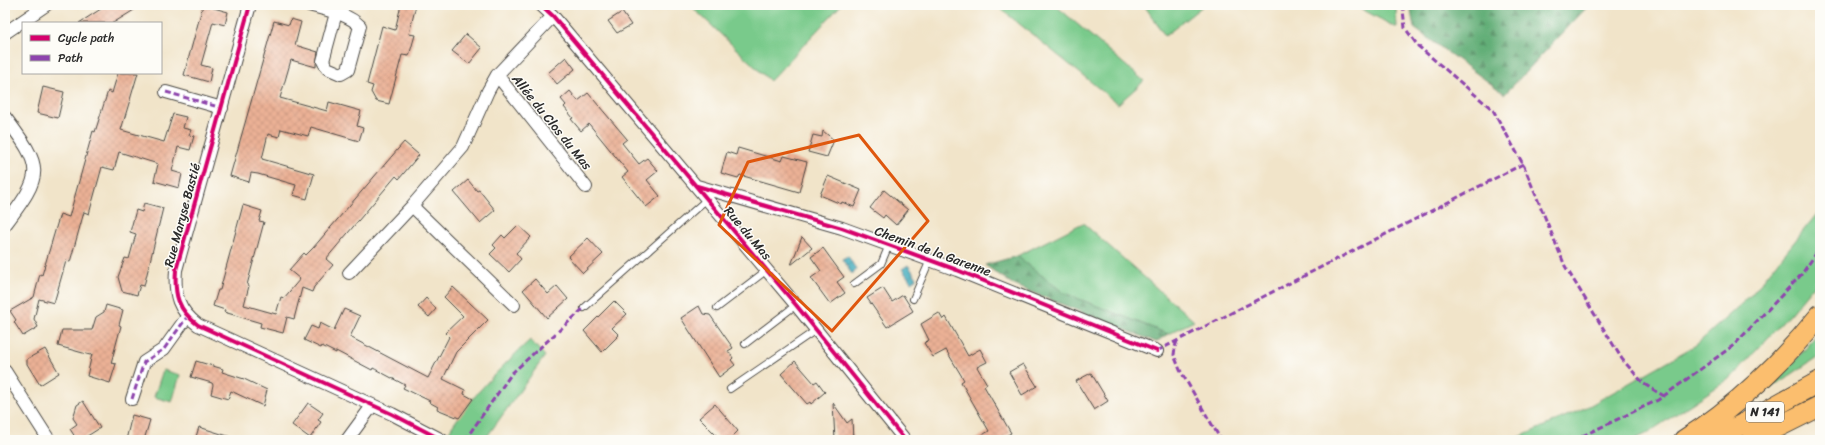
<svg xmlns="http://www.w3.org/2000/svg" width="1825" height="445" viewBox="0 0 1825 445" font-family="Sriracha,sans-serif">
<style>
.grass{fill:#79ca8b;stroke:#527a5b}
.forest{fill:url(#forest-firs);stroke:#466c51}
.water{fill:url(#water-waves);stroke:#346a74}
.building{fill:url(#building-cross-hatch)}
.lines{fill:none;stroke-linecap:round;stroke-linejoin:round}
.service-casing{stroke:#494743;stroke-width:8}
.minor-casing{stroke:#494743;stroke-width:14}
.trunk-casing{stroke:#494743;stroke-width:22}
.service{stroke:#fff;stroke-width:6}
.minor{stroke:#fff;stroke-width:12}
.trunk{stroke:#fbbe6e;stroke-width:20}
.quiet{stroke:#8e44ad;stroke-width:3;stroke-dasharray:6 3;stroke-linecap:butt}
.cycleway-casing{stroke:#fdfcf7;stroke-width:6}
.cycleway{stroke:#d6006c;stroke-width:4}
.marked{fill:none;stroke:#df570e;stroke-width:3;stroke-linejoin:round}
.labels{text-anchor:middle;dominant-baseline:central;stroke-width:3;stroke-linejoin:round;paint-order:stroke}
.shield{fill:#fdfcf7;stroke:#6a6a68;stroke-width:1}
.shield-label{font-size:12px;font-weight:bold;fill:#2b2b2b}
.street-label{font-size:13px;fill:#2b2b2b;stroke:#fdfcf7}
</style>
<defs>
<pattern id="forest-firs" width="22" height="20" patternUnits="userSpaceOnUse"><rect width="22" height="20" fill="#62ae77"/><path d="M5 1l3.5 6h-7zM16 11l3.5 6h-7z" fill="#518e62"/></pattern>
<pattern id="water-waves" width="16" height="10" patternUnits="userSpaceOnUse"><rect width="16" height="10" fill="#3daabc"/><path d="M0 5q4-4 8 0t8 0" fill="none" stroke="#338b99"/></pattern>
<pattern id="building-cross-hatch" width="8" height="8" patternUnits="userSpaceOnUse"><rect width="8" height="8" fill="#ebb195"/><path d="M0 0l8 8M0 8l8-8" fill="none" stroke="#ca9881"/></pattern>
</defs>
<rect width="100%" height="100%" fill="#fdfcf7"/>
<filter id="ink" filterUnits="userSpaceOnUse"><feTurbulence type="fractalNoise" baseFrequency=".025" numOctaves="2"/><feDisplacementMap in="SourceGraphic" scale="8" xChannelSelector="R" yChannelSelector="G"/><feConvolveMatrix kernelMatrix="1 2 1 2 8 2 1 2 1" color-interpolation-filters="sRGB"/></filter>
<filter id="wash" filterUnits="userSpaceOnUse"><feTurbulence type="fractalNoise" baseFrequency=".012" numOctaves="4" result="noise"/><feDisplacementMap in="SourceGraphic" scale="16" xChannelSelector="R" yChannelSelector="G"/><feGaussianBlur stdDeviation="0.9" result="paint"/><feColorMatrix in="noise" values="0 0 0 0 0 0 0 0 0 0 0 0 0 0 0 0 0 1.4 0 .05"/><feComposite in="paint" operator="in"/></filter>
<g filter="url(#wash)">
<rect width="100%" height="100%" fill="#f1e4c9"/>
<path class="grass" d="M690,5H841L770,81Z
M996,5H1055L1144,81L1118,104Z
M1144,5H1204L1165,36Z
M1354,5H1398L1396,11L1397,28Z
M1820,210V278L1789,315L1732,377L1646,434L1633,440H1513L1589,406L1696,345L1752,294Z
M1083,223L1194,321L1168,334L1064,293L1017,256Z
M1820,332V355L1770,389Z
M530,340L545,356L486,438L493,440H444C466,401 498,370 530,340Z
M163,370L180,375L172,402L154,397Z"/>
<path class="forest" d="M1413,5H1589L1505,94L1414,28L1411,11Z
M1017,256L1064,293L1168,334L1156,342L1014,285L985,265Z"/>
<path class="water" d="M848,256L856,269L854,273H851L842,259Z
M908,265L917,278L911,282L902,269Z"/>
<g id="blocks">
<path class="building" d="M107,5H142L113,23H79Z
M203,5L228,12L225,25L213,22L201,65L212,68L209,82L184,75Z
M401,5H416L409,34L415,35L409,56L402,55L389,104L376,101L371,92L373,86L367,84L382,26L395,30Z
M622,12L631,25L617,33L608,21Z
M291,19L301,22L295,45L318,52L316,64V67L291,60L280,98L327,111L329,102L361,111L357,126L363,128L359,141L311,127L308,136L281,129L279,137L268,134L262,159L314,174L307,199L293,195L296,185L258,174L251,173L249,182L230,176L274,21L289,25Z
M466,34L482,48L469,64L452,51Z
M566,57L575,69L557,84L548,73Z
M118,73H138L121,130L164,142L173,114L186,117L183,128L191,130L189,135L194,136L190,150L178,147L172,171L182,174L179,188L154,181L158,164L119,152L114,170L102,167L89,214L84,212L70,262L66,261L54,303L39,299L34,319L38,327L23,336L14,322L16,320L10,311L34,297L40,274L42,275L60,214L69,217L93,131L95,132L108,91L112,93Z
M43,87L64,92L58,118L37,113Z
M570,91L578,101L588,93L627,139L622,143L639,164L647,158L658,171L647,180L660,196L646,207L622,177L628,172L589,124L581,131L571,119L573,118L564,107L566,105L561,99Z
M823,131L834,140L827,157L808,152L813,135L822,137Z
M404,142L419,155L399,179L396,176L326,259L333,265L314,287L312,292L302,288L294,319L287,317L283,333L260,327L261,323L224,312L225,310L213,306L218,290H220L243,205L262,211L259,221L264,222L247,285L249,286L244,305L276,314L281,297L284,298L300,279L289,270L304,253L306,255L313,248Z
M738,148L782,161L784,156L807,162L799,192L740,175L738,178L721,173L727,152L736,155Z
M828,176L861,190L854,207L842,202L841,204L820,195Z
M468,180L477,191L479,190L495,210L480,223L454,192Z
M884,190L908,210L896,225L885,215L883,218L870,208Z
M144,203L163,208L144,286L140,285L137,295L122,291L118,277L125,258L129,259L136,234L130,232L136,210L142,212Z
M518,225L531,237L516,253L521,259L509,272L490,254L496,248L493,245L502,235L505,238Z
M802,237L812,248L791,265Z
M588,238L603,254L583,273L568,257Z
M823,248L844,277L837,282L845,293L830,304L811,278L821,271L811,257Z
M535,279L548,294L557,286L568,299L547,318L523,290Z
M453,287L488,320L456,352L443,379L465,390L464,394L473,399L459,418L437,409L438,407L429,402L430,401L403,388L405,385L373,368L372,370L336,351V353L322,346L321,348L304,340L311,326L318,329L320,323L334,330L344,309L360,316L350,337L428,378L449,337L445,333L463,316L444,297Z
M883,288L892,302L903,295L913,311L887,327L867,298Z
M426,298L436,309L429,317L418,307Z
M614,301L627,314L612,328L619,335L602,352L584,331Z
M106,305L123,310L119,325L121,326L111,363L116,364L110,383L87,376L92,354L90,355L58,346L62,330H92L96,317L104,312Z
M699,306L703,314L710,315L733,348L728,351L733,358L731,360L735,365L719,377L681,318Z
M939,313L943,320L946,317L968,356L980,349L987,362L977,367L987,384L984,386L1011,433L999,440H974L989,431L961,382L964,380L946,350L933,357L924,343L929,340L921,324Z
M45,349L59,373L40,385L27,364V359Z
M196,361L223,369L222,372L244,379L267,390L263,406L231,391L228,399L211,394L213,385L212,383L191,377Z
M795,361L814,383L817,381L825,392L811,404L810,402L807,404L781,374Z
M1023,364L1037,386L1022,395L1009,372Z
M1091,373L1108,401L1094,410L1076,381Z
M83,401L100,428L81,440H77L70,429L77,424L73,418L77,405Z
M308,403L323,413L318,420L321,422L310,438L292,425Z
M833,403L847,423L852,419L853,440H835Z
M715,404L738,431L729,440H721L699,418Z
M132,415L150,420L144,440H126Z
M199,427L231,437V440H195Z"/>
</g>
</g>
<g filter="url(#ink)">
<use href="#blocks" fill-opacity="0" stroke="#494743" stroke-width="1"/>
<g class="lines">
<g class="service-casing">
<path id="service" d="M854,284L881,264L889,245
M913,299L930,260
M584,308L707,199
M717,308L767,270
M745,344L796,305
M730,389L816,330"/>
</g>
<g class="minor-casing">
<path id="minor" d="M250,5L176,270C174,295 178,310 198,325L392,414L442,440
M309,5C326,10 347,13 360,26L348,70L341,74L327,68L323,61L336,13
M541,5L553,16L796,305L905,440
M5,33L46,5
M497,75L586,187
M166,92L222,108
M5,117C44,169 44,173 5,225
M697,186L842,228L957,270L1157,351
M412,206L514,305
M349,273L412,206L463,147L488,91L497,75L553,16
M5,371L49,440
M132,399L144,362L164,349L187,317
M347,440L372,406"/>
</g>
<g class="trunk-casing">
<path id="trunk" d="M1684,440C1733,410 1784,360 1820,315
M1710,440L1741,425L1820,381
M1752,440L1820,406"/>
</g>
<use href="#service" class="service"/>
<use href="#minor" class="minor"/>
<use href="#trunk" class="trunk"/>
<path class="quiet" d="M1405,5L1403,10L1405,28L1418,46L1493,110L1523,164L1565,266L1622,359L1644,384L1664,396
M166,92L222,108
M1177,341L1175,347L1174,355L1180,370L1221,440
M1157,351L1523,164
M132,399L144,362L164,349L187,317
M465,440L512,373L584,308
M1574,440L1658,400L1734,345L1801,275L1820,248"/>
<g class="cycleway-casing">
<path id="cycleway" d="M250,5L176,270C174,295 178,310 198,325L392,414L442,440
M541,5L553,16L796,305L905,440
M697,186L842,228L957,270L1157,351"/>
</g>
<use href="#cycleway" class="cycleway"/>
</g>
</g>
<path class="marked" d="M859,135L928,221L832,331L719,225L748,162Z"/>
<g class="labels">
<rect class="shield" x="1746" y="402" width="38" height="20" rx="3"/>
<g class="shield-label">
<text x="1765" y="412">N 141</text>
</g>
<g class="street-label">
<text transform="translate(552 122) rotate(51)">Allée du Clos du Mas</text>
<text transform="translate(182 215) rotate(-75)">Rue Maryse Bastié</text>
<text transform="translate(748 233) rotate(50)">Rue du Mas</text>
<text transform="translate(933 251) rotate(20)">Chemin de la Garenne</text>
</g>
</g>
<rect width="1825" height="445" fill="none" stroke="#fdfcf7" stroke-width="20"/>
<rect x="22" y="22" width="140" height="52" fill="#fdfcf7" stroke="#a9a8a5"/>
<rect x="30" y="35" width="20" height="6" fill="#d6006c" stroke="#a9a8a5"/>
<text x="58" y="42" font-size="12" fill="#2b2b2b">Cycle path</text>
<rect x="30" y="55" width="20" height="6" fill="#8e44ad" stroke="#a9a8a5"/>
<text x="58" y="62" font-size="12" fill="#2b2b2b">Path</text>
</svg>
